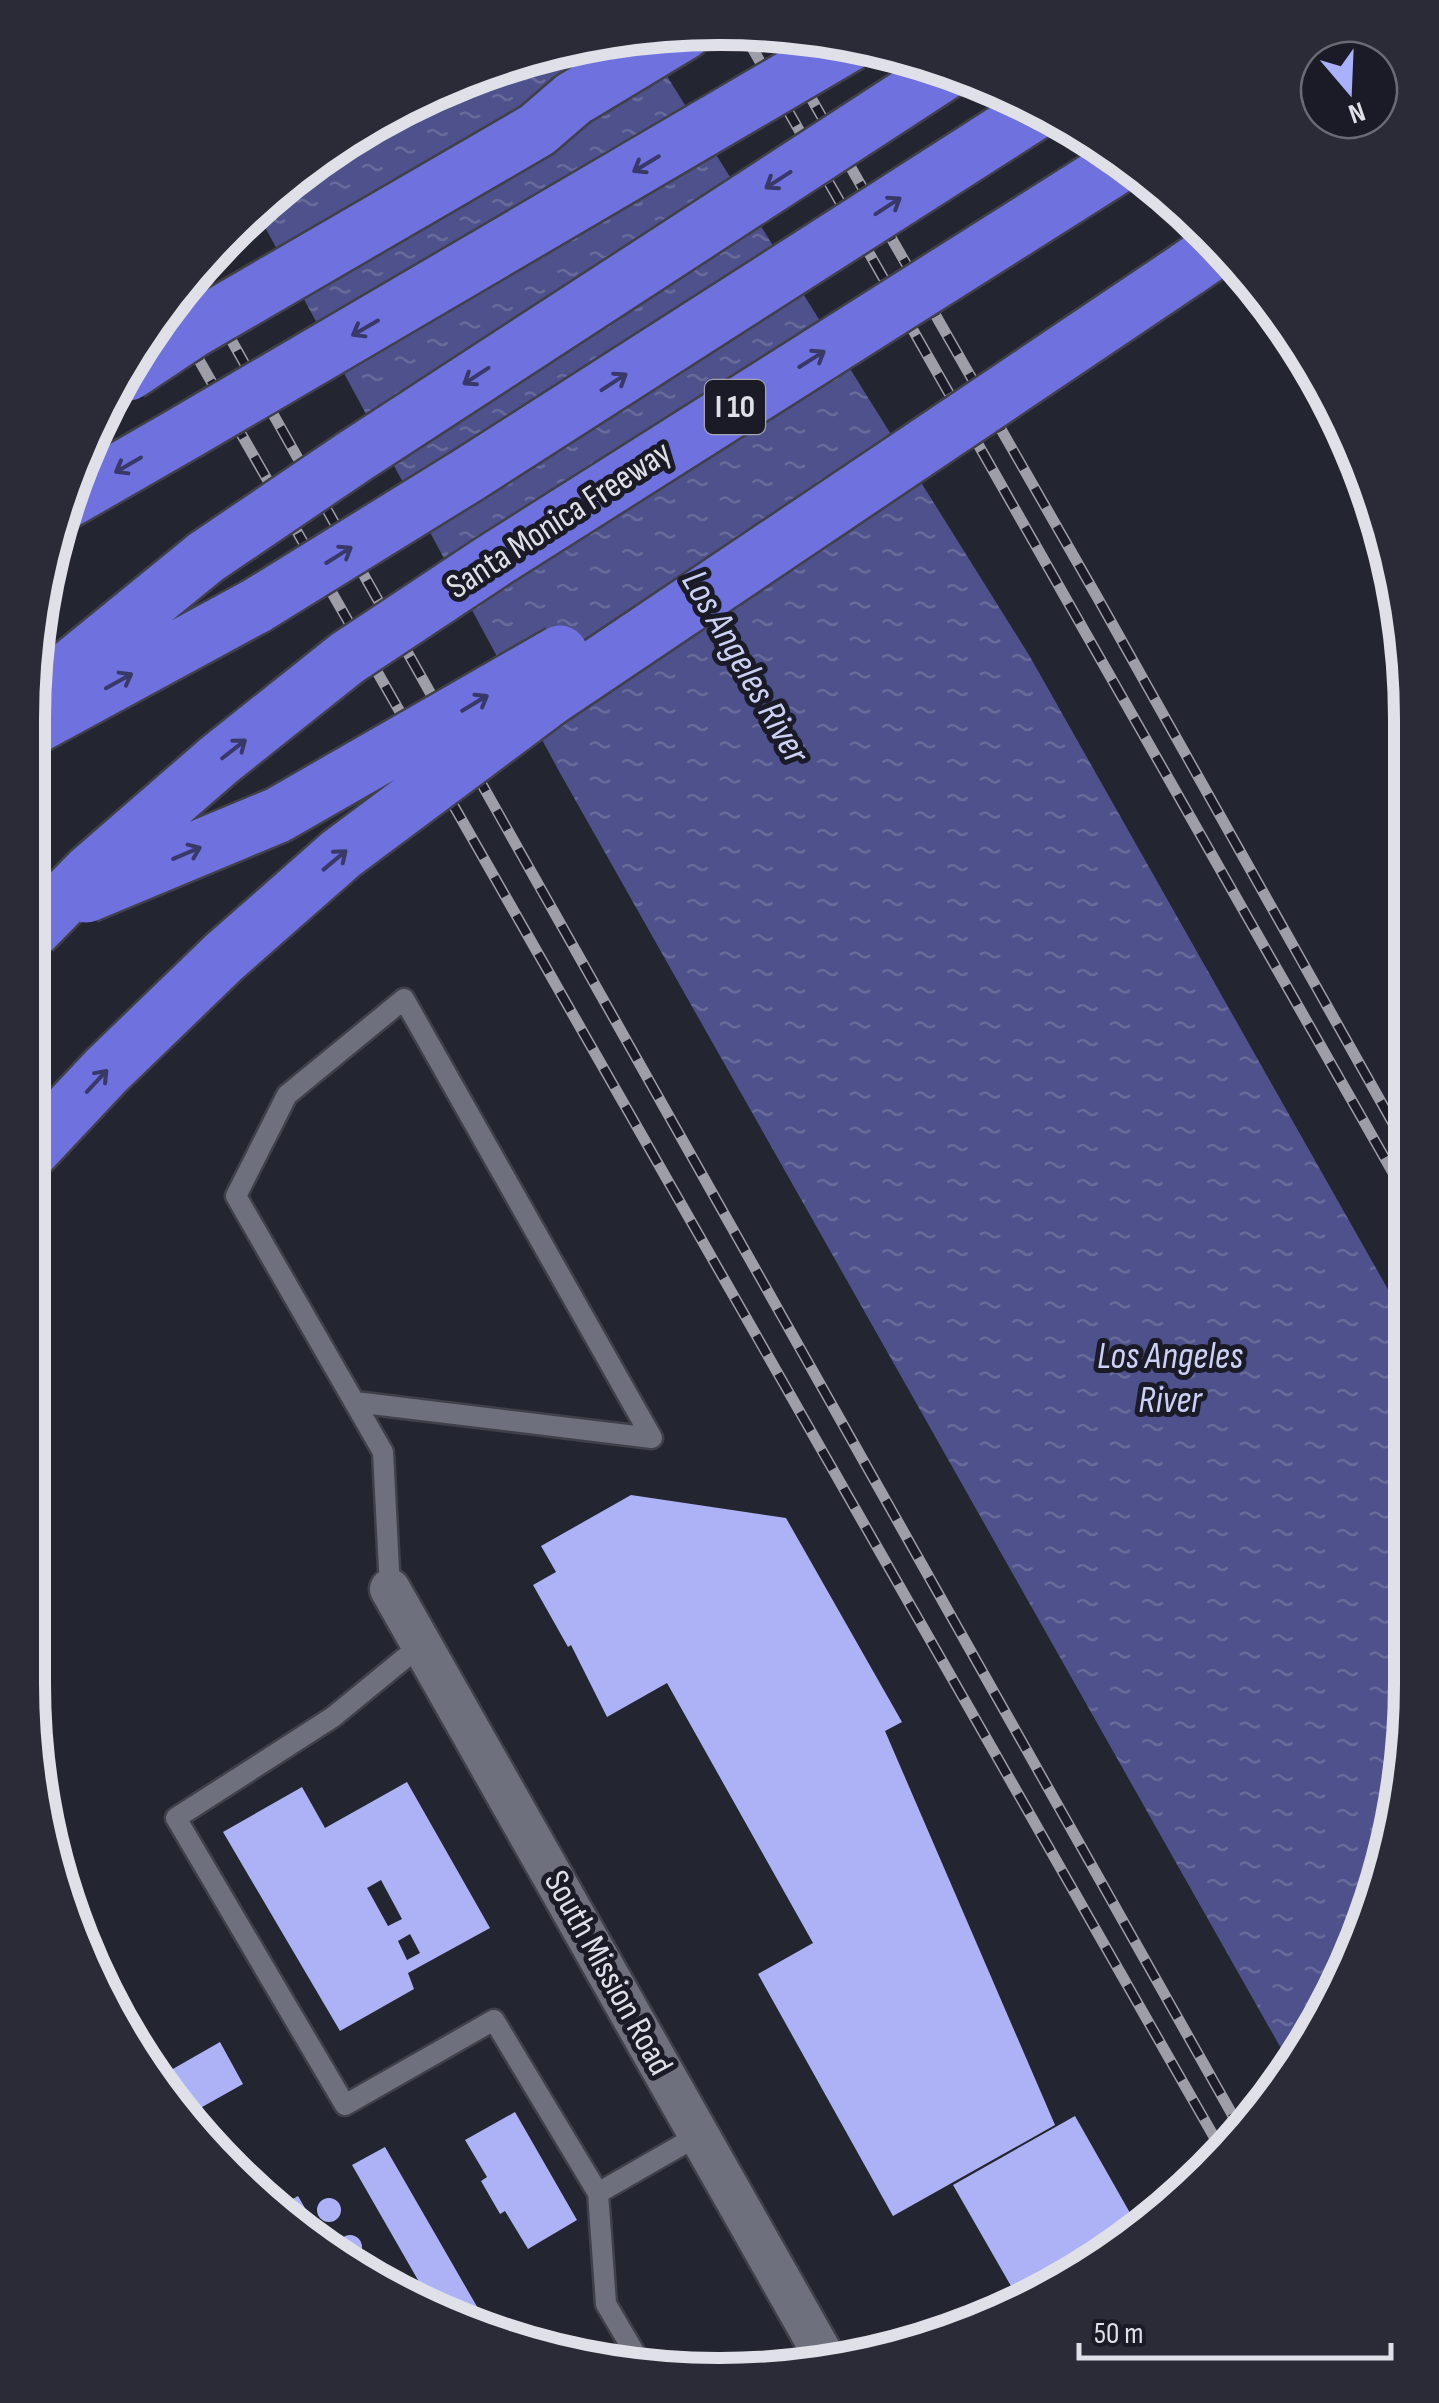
<svg xmlns="http://www.w3.org/2000/svg" width="1439" height="2403" viewBox="0 0 1439 2403" font-family="'Sofia Sans Condensed',sans-serif">
<style>
.water{fill:url(#water-ripples)}
.building{fill:#acb2f5;fill-rule:evenodd}
.lines{fill:none;stroke-linecap:round;stroke-linejoin:round}
.service-casing{stroke:#3f404a;stroke-width:25}
.minor-casing{stroke:#3f404a;stroke-width:45}
.motorway-casing{stroke:#3f404a;stroke-width:60}
.service{stroke:#6e707e;stroke-width:20}
.minor{stroke:#6e707e;stroke-width:40}
.motorway{stroke:#6f71df;stroke-width:55}
.rail-casing{stroke:#9d9ea7;stroke-width:11}
.rail{stroke:#1a1b26;stroke-width:8;stroke-dasharray:22;stroke-linecap:butt}
.motorway-bridge-casing{stroke:#3f404a;stroke-width:60;stroke-linecap:butt}
.motorway-bridge{stroke:#6f71df;stroke-width:55}
.oneway{stroke:#383967}
.labels{text-anchor:middle;dominant-baseline:central;stroke-width:10;stroke-linejoin:round;paint-order:stroke}
.shield{fill:#1a1b26;stroke:#a4a5ae;stroke-width:2.5}
.shield-label{font-size:32px;font-weight:bold;fill:#dfe0e8}
.street-label{font-size:35px;fill:#dfe0e8;stroke:#1a1b26}
.water-label{font-size:38px;font-style:italic;fill:#cdd1f5;stroke:#1a1b26}
.rim{fill:none;stroke:#dfe0e8;stroke-width:12}
</style>
<defs>
<pattern id="water-ripples" width="26" height="14" patternUnits="userSpaceOnUse" patternTransform="scale(2.5)"><rect width="26" height="14" fill="#4e518b"/><path d="M2 4q2-2 4 0t4 0M15 11q2-2 4 0t4 0" fill="none" stroke="#676a9b"/></pattern>
</defs>
<rect width="100%" height="100%" fill="#232530"/>
<path class="water" d="M640,33L1029,655L1407,1323L1406,1773L1359,1948L1291,2066L560,773L259,216L252,212L263,200L373,120L497,64Z"/>
<path class="building" d="M631,1495L786,1518L902,1722L885,1731L1055,2125L893,2216L758,1974L813,1943L667,1683L607,1717L571,1645L568,1647L533,1585L556,1572L541,1546Z
M407,1782L490,1928L408,1973L414,1989L340,2031L223,1832L302,1787L325,1828ZM381,1880L402,1919L388,1926L367,1888ZM410,1934L420,1953L407,1960L398,1941Z
M220,2042L243,2084L195,2111L171,2070Z
M515,2112L577,2220L528,2249L505,2211L500,2214L481,2181L487,2177L465,2140Z
M1075,2116L1138,2227L1104,2259L1019,2300L953,2185Z
M385,2147L483,2317L469,2325L434,2308L352,2165Z
M298,2196L332,2255L331,2256L279,2207Z
M317 2210a12 12 0 1 1 24 0a12 12 0 1 1-24 0Z
M338 2247a12 12 0 1 1 24 0a12 12 0 1 1-24 0Z"/>
<g class="lines">
<g class="service-casing">
<path id="service" d="M355,1402L652,1438L404,999L287,1095L236,1196L383,1452L390,1589
M422,1644L333,1717L176,1818L345,2105L494,2020L598,2193L606,2304L640,2362
M598,2193L699,2135"/>
</g>
<g class="minor-casing">
<path id="minor" d="M390,1589L825,2358"/>
</g>
<g class="motorway-casing">
<path id="motorway" d="M573,99L684,32
M1186,270L1221,246
M68,500L188,431
M33,698L206,557
M33,727L256,606"/>
</g>
<use href="#service" class="service"/>
<use href="#minor" class="minor"/>
<use href="#motorway" class="motorway"/>
<g class="rail-casing">
<path id="rail" d="M742,30L1408,1199
M772,30L1096,595L1408,1150
M194,274L1241,2130
M167,304L1221,2149"/>
</g>
<use href="#rail" class="rail"/>
<g class="motorway-bridge-casing">
<path id="motorway-bridge" d="M128,373L191,331L537,130L573,99
M188,431L850,43
M206,557L355,456L948,70
M256,606L468,475L1041,108
M86,895L278,815L560,653
M32,931L90,872L219,760L347,658L493,561L1125,161
M30,1152L106,1071L224,957L341,854L550,698L1186,270"/>
</g>
<use href="#motorway-bridge" class="motorway-bridge"/>
</g>
<defs><path id="oneway-shaft" d="M-6 0H5M1.5-3L5.5 0L1.5 3" fill="none" stroke-width="1.6" stroke-linecap="round" stroke-linejoin="round" transform="scale(2.5)"/></defs>
<g class="oneway">
<use href="#oneway-shaft" transform="translate(646 164) rotate(149)"/>
<use href="#oneway-shaft" transform="translate(778 180) rotate(147)"/>
<use href="#oneway-shaft" transform="translate(888 206) rotate(-33)"/>
<use href="#oneway-shaft" transform="translate(365 328) rotate(150)"/>
<use href="#oneway-shaft" transform="translate(812 359) rotate(-32)"/>
<use href="#oneway-shaft" transform="translate(476 376) rotate(147)"/>
<use href="#oneway-shaft" transform="translate(614 382) rotate(-33)"/>
<use href="#oneway-shaft" transform="translate(128 465) rotate(150)"/>
<use href="#oneway-shaft" transform="translate(339 555) rotate(-32)"/>
<use href="#oneway-shaft" transform="translate(119 681) rotate(-29)"/>
<use href="#oneway-shaft" transform="translate(475 703) rotate(-31)"/>
<use href="#oneway-shaft" transform="translate(234 749) rotate(-38)"/>
<use href="#oneway-shaft" transform="translate(187 853) rotate(-23)"/>
<use href="#oneway-shaft" transform="translate(335 860) rotate(-40)"/>
<use href="#oneway-shaft" transform="translate(97 1081) rotate(-47)"/>
</g>
<g class="labels">
<rect class="shield" x="705" y="380" width="60" height="54" rx="8"/>
<g class="shield-label">
<text x="735" y="407">I 10</text>
</g>
<g class="street-label">
<text transform="translate(559 520) rotate(-33)">Santa Monica Freeway</text>
<text transform="translate(608 1973) rotate(61)">South Mission Road</text>
</g>
<g class="water-label">
<text transform="translate(745 667) rotate(60)">Los Angeles River</text>
<text x="1170" y="1356">Los Angeles<tspan x="1170" dy="44">River</tspan></text>
</g>
</g>
<path d="M0 0H1439V2403H0ZM719 45H720A674 674 0 0 1 1394 719V1684A674 674 0 0 1 720 2358H719A674 674 0 0 1 45 1684V719A674 674 0 0 1 719 45Z" fill="#2a2b36" fill-rule="evenodd"/>
<path class="rim" d="M719 45H720A674 674 0 0 1 1394 719V1684A674 674 0 0 1 720 2358H719A674 674 0 0 1 45 1684V719A674 674 0 0 1 719 45Z"/>
<g transform="translate(1349 90) rotate(161)"><circle r="48" fill="#1a1b26" stroke="#696a74" stroke-width="2.5"/>
<path d="M0-8L18 38L0 25L-18 38Z" fill="#a9b0fc"/>
<text y="-15" font-size="28" font-weight="bold" text-anchor="middle" fill="#dfe0e8">N</text>
</g>
<path d="M1079 2343v15h312v-15" fill="none" stroke="#dfe0e8" stroke-width="5"/>
<text x="1094" y="2343" font-size="30" fill="#dfe0e8" stroke="#1a1b26" stroke-width="8" paint-order="stroke">50 m</text>
</svg>
